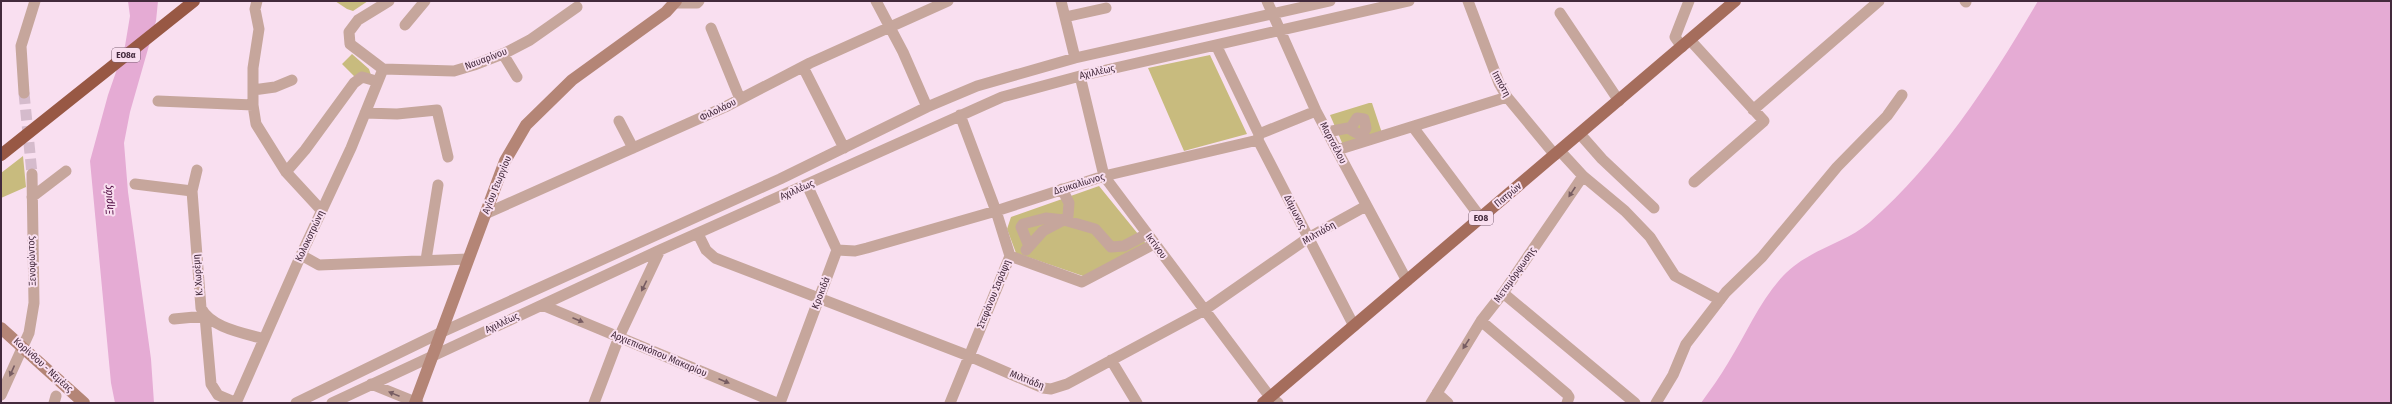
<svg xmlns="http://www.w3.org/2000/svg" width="2392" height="404" viewBox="0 0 2392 404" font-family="'Fira Sans Condensed',sans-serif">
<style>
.green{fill:#c8bb7e}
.water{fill:#e5abd4}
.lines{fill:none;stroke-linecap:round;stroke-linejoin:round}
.street-tunnel{stroke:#d5bbcc;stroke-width:11;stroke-dasharray:11 5.5;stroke-linecap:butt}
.street{stroke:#c6a69c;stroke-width:11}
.secondary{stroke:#b48576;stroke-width:12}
.primary{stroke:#a56d5c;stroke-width:12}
.highway{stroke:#985844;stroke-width:12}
.oneway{fill:#775c62}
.labels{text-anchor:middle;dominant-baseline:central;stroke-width:4;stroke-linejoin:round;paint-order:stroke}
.shield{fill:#f9dff0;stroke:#7a6072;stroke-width:1}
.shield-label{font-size:9px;font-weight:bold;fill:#432a3c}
.street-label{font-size:10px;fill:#432a3c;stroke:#f9dff0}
.water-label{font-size:11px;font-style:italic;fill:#4f0b42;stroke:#f9dff0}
</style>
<rect width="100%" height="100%" fill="#f9dff0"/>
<path class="green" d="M335,1H368L353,11L347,9Z
M352,54L369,69L371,75L354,76L342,64Z
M1210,55L1247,134L1184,151L1148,68Z
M1369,103H1372L1382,133L1343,145L1330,115Z
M23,156L26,187L1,198V173Z
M1099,186L1147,245L1086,277L1016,253L1007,229L1011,217Z"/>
<path class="water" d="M128,1H158L156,21L130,112L124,143L128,192L151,359L154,403H115L111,383L90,161L108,95L125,46L130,16Z
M2038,1H2391V403H1701C1710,390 1720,377 1728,363C1747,333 1759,302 1783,276C1810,248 1843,245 1870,222C1940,160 1991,81 2038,1Z"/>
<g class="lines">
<path class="street-tunnel" d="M24,93L32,174"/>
<path class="street" d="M257,1L255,9L259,29L253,68V105L256,124L286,172L322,211
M876,1L903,52L927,107
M1061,1L1075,58
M1267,1L1316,111L1407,281
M1468,1L1499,83L1507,97L1555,155
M1965,1L1966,2
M675,3H697L699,1
M1560,13L1619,101
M1065,17L1106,8
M405,25L425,1
M711,28L740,99
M1690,40L1764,121L1694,182
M1216,45L1259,134
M1682,47L1675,37L1689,1
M503,54L517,77
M803,67L844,148
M383,69L454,71L474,65L505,53L530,40L577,7
M383,69L350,44L349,32L358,20L389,1
M1080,76L1104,176L1270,397L1278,403
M253,90L275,87L292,80
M24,93L21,46L35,1
M158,101L253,105
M1753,110L1879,1
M365,113L397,114L437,110L448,157
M619,121L633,148
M1413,127L1481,218
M1327,132L1348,128L1360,135L1363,134L1366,128L1364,119L1357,118L1350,129
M1580,134L1602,159L1654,208
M1258,140L1354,326
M1337,150L1507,97
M197,170L192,191L201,308C211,328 244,333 264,339
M286,172L305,150L354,83L362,77L376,81
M1583,176L1625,211L1650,237L1675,276L1720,300
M135,184L192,191
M32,197L66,171
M485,214L725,107L810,63L948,1
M698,234L706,250L715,258L969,356L1043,388L1051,389L1067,384L1203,311L1308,238L1366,206
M1029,246L1021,227L1023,224L1046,218L1064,220L1095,229L1111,247L1124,246L1147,234
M837,250L855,251L867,248L996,211L1104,176L1258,140L1259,134L1316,111
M1026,250L1043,231L1062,221L1068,216L1069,203L1062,189
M301,255L319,265L468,259
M1010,256L1082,282L1154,244
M426,260L438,185
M1503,293L1635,403
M542,305L777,403
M174,319L205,316L211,384L218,395L237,403
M1481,321L1567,394L1569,397L1567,403
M1111,360L1137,403
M371,384L418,403
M1437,393L1448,403
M1,395L29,333L34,303L32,174
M54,403L56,396
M236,403L301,255L351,148L383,69
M296,403L442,332L780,179L927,107L977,86L1075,58L1330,1
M332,403L660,250L1002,97L1080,76L1409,1
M594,403L619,337L660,250
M780,403L837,250L807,185
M950,403L1010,256L996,211L960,115
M1431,403L1481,321L1503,293L1583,176L1560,151
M1656,403L1673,375L1686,344L1726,292L1762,257L1837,167L1887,116L1902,95"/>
<path class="secondary" d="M1,328L84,403
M415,403L505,161L526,125L572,80L666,12L676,1"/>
<path class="primary" d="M1263,403L1735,1"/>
<path class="highway" d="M1,155L194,1"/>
</g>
<defs><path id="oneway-solid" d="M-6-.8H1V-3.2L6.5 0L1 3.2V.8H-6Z"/></defs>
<g class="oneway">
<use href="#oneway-solid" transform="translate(1572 192) rotate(124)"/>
<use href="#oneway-solid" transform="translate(644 286) rotate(116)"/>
<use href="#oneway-solid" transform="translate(578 320) rotate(23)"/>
<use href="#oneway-solid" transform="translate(1466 344) rotate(123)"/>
<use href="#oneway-solid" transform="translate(12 371) rotate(114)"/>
<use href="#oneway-solid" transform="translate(724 381) rotate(23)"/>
<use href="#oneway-solid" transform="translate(394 394) rotate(-158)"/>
</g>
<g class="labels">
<g class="shield">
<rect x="112" y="48" width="28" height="14" rx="3"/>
<rect x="1469" y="211" width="24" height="14" rx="3"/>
</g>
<g class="shield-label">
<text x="126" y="55">ΕΟ8α</text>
<text x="1481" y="218">ΕΟ8</text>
</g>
<g class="street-label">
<text transform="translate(486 59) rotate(-21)">Ναυαρίνου</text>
<text transform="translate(1097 72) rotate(-13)">Αχιλλέως</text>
<text transform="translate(1501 84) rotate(61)">Ιππότη</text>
<text transform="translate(718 110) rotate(-26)">Φιλολάου</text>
<text transform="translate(1333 143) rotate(62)">Μαρτσέλου</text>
<text transform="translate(1079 184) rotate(-17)">Δευκαλίωνος</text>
<text transform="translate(497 185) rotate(-68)">Αγίου Γεωργίου</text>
<text transform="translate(797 190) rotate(-24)">Αχιλλέως</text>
<text transform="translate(1508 195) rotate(-40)">Πατρών</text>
<text transform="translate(1295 212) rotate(63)">Δάμωνος</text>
<text transform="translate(1319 233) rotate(-30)">Μιλτιάδη</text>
<text transform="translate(310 236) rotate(-65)">Κολοκοτρώνη</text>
<text transform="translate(1156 246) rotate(54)">Ικτίνου</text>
<text transform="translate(32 261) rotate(-92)">Ξενοφώντος</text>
<text transform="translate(198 275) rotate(-95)">Κ. Χωρέμη</text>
<text transform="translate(1515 275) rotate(-55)">Μεταμόρφωσης</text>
<text transform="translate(821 293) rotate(-69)">Κροκιδά</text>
<text transform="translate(994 294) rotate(-68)">Στεφάνου Σαράφη</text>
<text transform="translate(502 323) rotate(-25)">Αχιλλέως</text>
<text transform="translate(659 354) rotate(23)">Αρχιεπισκόπου Μακαρίου</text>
<text transform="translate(43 365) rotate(42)">Κορίνθου - Νεμέας</text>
<text transform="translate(1027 380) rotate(21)">Μιλτιάδη</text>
</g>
<g class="water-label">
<text transform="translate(109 200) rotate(-94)">Ξηριάς</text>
</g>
</g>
<rect width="2392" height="404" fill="none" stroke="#432a3c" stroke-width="4"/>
</svg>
